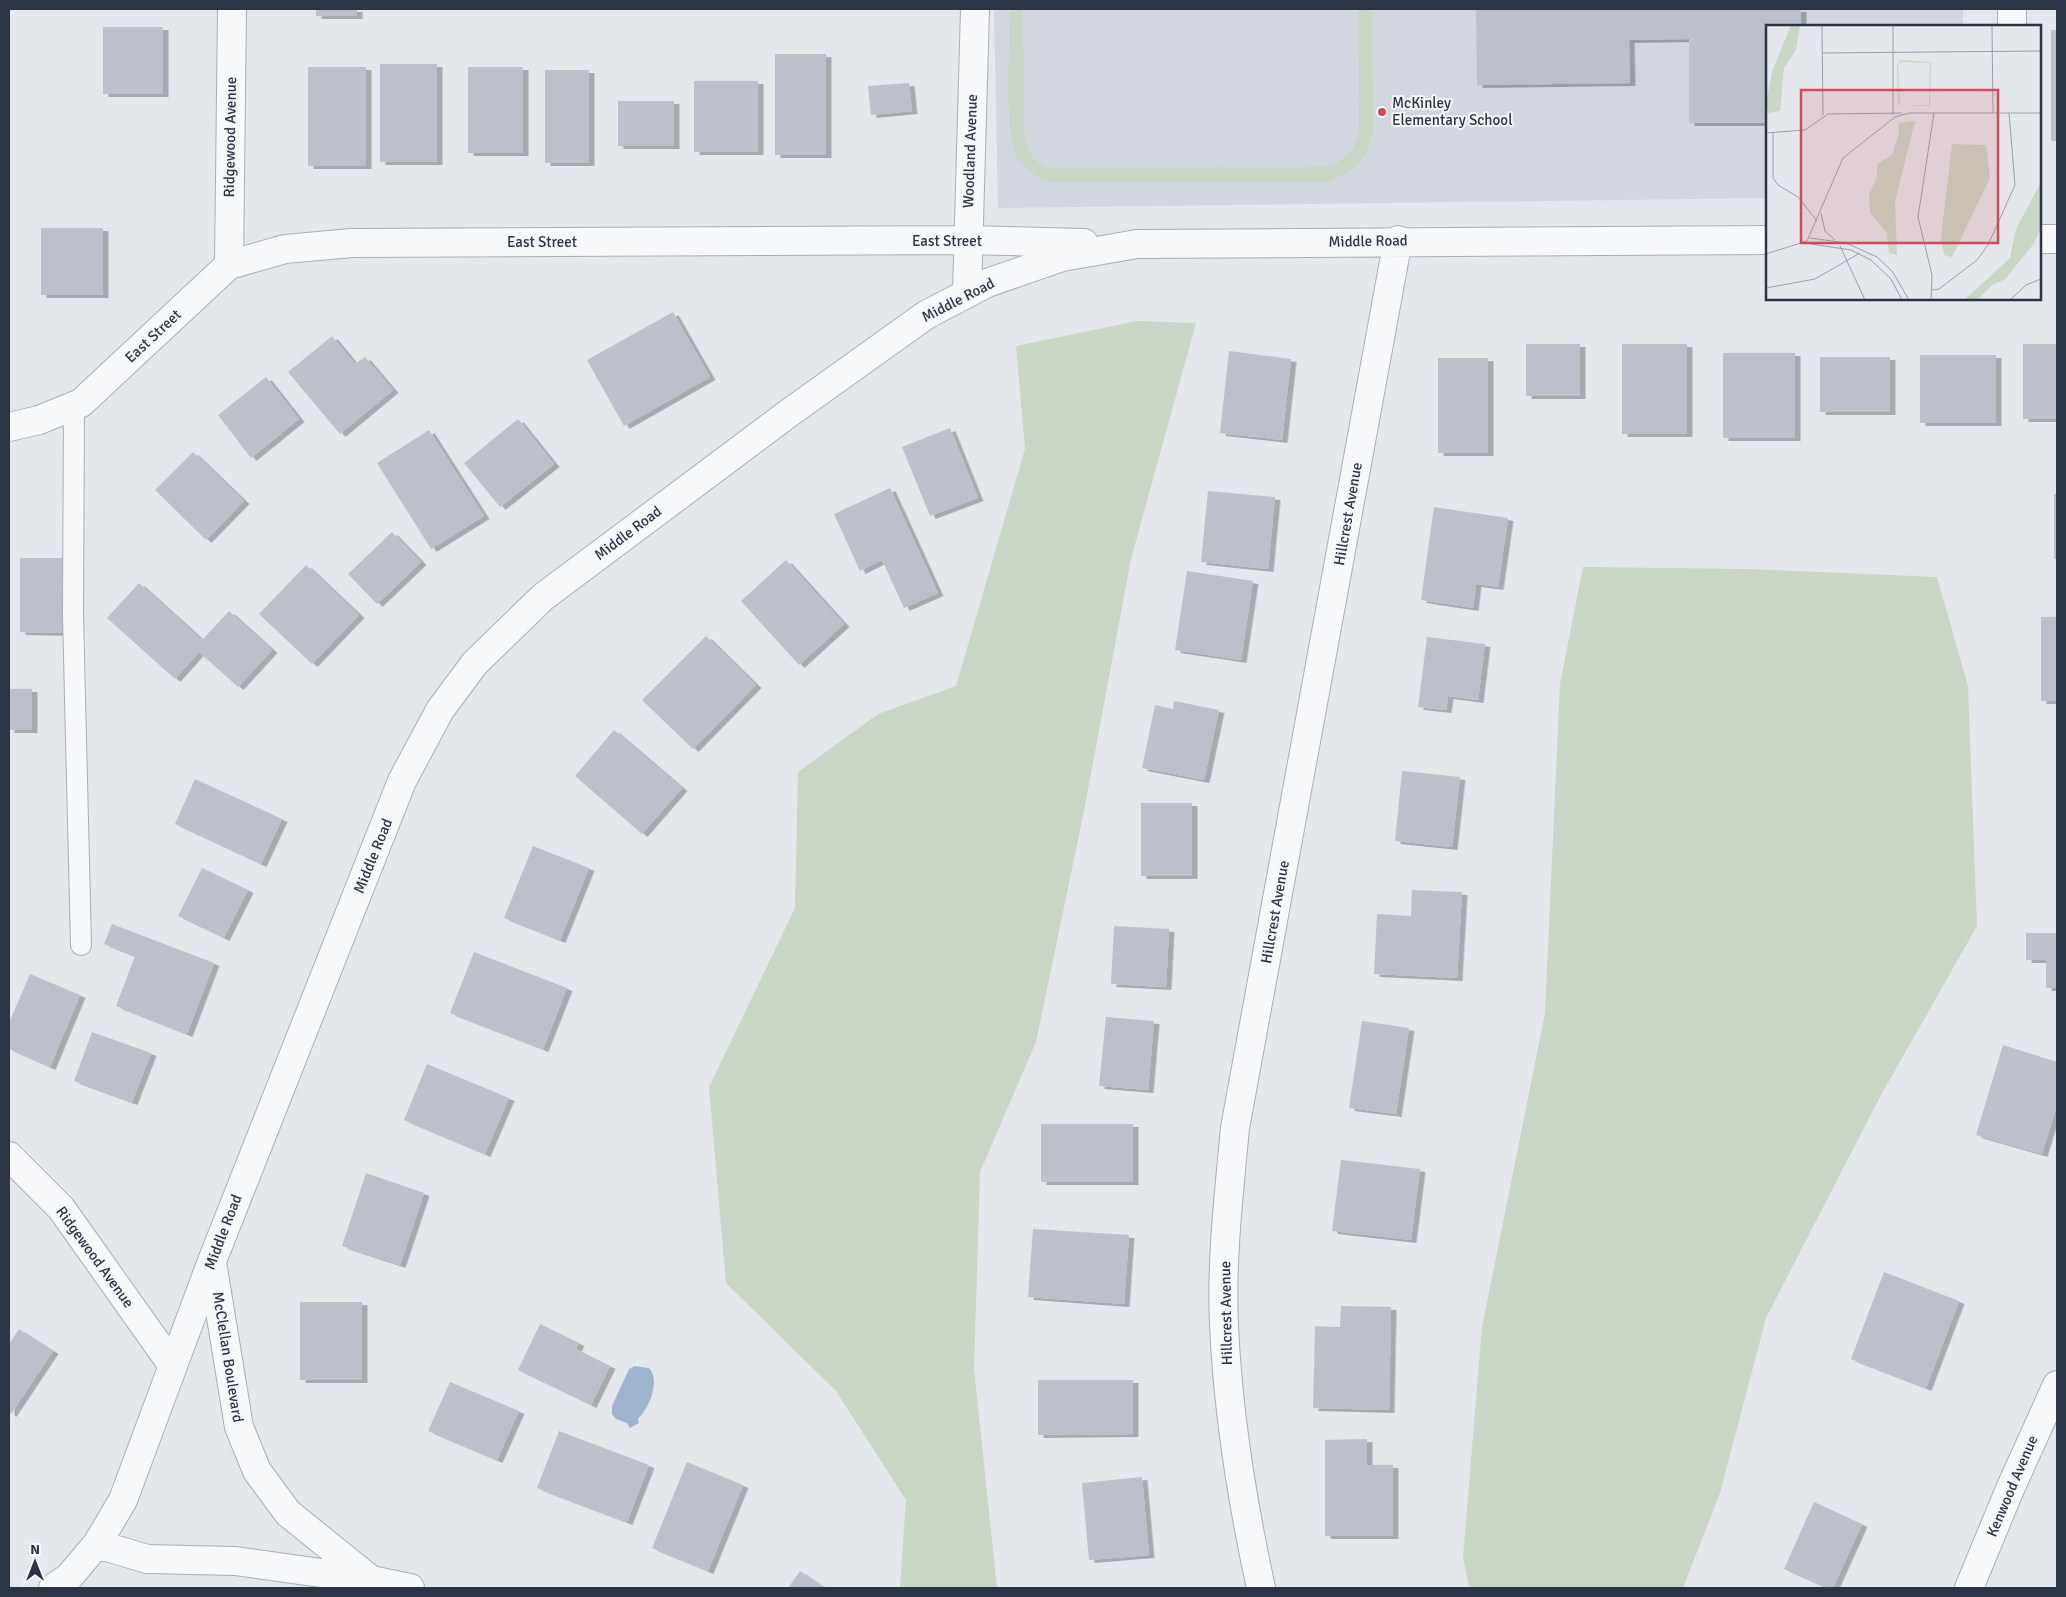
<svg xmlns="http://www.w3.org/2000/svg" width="2066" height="1597" viewBox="0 0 2066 1597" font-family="Signika,sans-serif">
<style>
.built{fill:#d2d6de}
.green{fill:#c9d6c5}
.water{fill:#9fb4cc}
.building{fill:#bbc0ca;filter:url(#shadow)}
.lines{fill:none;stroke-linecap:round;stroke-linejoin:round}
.service-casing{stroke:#a9aeb7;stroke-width:22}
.minor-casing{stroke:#a9aeb7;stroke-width:30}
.service{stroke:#f7f8fa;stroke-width:20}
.minor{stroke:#f7f8fa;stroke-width:28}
.poi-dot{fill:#d1495b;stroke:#f4f6f9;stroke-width:2}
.labels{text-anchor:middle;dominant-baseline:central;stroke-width:4;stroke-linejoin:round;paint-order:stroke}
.poi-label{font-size:15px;fill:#2b3445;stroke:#f4f6f9;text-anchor:start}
.street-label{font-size:15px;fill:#2b3445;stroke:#f4f6f9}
.inset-road{fill:none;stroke:#9a9fa9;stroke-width:1}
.view{fill:#d1495b;fill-opacity:0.15;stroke:#d1495b;stroke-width:2.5}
.inset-edge{fill:none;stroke:#2b3445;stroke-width:2.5}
</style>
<defs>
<filter id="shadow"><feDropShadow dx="5.5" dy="3" stdDeviation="0" flood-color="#0004"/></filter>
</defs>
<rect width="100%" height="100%" fill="#e4e7ec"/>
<path class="built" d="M994,9H1963V26H1767V198L998,208Z"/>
<path class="green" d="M1010,9H1023L1024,133C1029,152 1030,160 1049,168L1328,167C1345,159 1354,152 1359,133L1358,9H1372L1373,134C1363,164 1356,170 1327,182H1049C1035,175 1023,170 1016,156C1004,131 1010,41 1010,9Z
M1137,321L1196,323L1131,559L1084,811L1036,1042L980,1172L974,1369L997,1588H900L906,1500L836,1391L726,1283L709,1087L795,908L798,772L878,714L956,686L1025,449L1016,346Z
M1583,567L1749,569L1937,577L1968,686L1977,926L1881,1095L1766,1318L1720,1493L1683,1588H1469L1463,1557L1482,1327L1545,1013L1560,684Z"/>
<path class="water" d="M635,1366L649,1368C661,1381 649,1408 638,1419L639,1423L630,1428L627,1423L616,1419L612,1414V1406L629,1369Z"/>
<path class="building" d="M316,9H357V16H316Z
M1476,9H1801V26H1767V123H1689V39L1629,40L1630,83L1477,85Z
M103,27H163V94H103Z
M2051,30H2057V141H2051Z
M775,54H826V155H775Z
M380,64H437V162H380Z
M308,67H366V166H308Z
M468,67H523V153H468Z
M545,70H589V163H545Z
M694,81H758V152H694Z
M909,83L912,111L871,115L868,86Z
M618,101H674V146H618Z
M41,228H103V295H41Z
M673,312L710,377L624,426L587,360Z
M332,336L355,364L365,357L393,390L340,434L288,372Z
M1526,344H1580V396H1526Z
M1622,344H1687V434H1622Z
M2023,344H2057V419H2023Z
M1229,351L1291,359L1282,440L1220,433Z
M1723,353H1795V438H1723Z
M1920,355H1996V423H1920Z
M1820,357H1890V412H1820Z
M1438,358H1488V453H1438Z
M266,377L299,419L251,458L218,415Z
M518,419L554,464L500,507L464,463Z
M950,428L978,498L930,516L902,447Z
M429,430L484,516L431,549L377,463Z
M193,452L244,501L206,540L155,490Z
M890,488L938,593L904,608L882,560L860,571L834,514Z
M1208,491L1275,497L1268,569L1201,562Z
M2054,494H2057V559H2054Z
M1434,507L1508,518L1498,587L1476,584L1473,608L1421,600Z
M392,532L421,562L377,604L348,574Z
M20,558H66V633L20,632Z
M786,560L844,624L799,665L741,601Z
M306,565L359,615L312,664L259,614Z
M1187,571L1253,581L1241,660L1175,650Z
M139,583L202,640L229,611L272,650L238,687L199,652L175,679L107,618Z
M2041,617H2057V701H2041Z
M706,636L756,685L693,749L642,700Z
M1427,637L1485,644L1478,700L1448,696L1446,710L1418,707Z
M9,689H32V730H9Z
M1174,701L1219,710L1204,780L1142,768L1155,705L1173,709Z
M614,730L682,788L642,834L575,776Z
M1402,771L1460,777L1452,847L1395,841Z
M195,779L282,819L261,864L175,824Z
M1141,803H1192V876H1141Z
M533,846L589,868L560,940L504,918Z
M202,868L248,890L224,938L178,916Z
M1412,890L1462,892L1457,978L1374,974L1377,914L1411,916Z
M112,924L214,963L187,1034L116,1006L135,956L104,944Z
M1114,926L1169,929L1166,987L1111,984Z
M2026,933H2057V988H2046V960H2026Z
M474,952L567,988L543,1049L450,1013Z
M30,974L80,995L50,1067L9,1049V1023Z
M1106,1017L1154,1021L1148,1090L1099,1086Z
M1362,1021L1409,1028L1396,1114L1349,1108Z
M92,1032L151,1053L132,1102L74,1081Z
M2003,1045L2057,1062V1105L2042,1154L1976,1135Z
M427,1064L509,1098L485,1154L404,1120Z
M1041,1124H1133V1182H1041Z
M1341,1160L1420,1169L1411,1240L1332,1231Z
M366,1173L424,1193L400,1265L342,1246Z
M1033,1229L1129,1235L1124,1304L1028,1297Z
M1884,1272L1959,1301L1926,1388L1851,1359Z
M300,1302H362V1380H300Z
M1341,1306L1391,1307L1389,1410L1313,1408L1315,1326L1340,1327Z
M540,1324L579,1343L576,1349L610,1366L591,1405L518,1370Z
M19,1329L53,1351L11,1414L9,1412V1344Z
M1038,1380H1133V1434L1038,1435Z
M450,1382L519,1411L497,1460L428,1431Z
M559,1431L649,1465L627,1522L537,1488Z
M1367,1439V1465H1393V1536H1325V1440Z
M687,1462L743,1485L708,1571L652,1548Z
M1142,1477L1149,1555L1089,1560L1082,1483Z
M1814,1502L1862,1524L1833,1588H1827L1784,1569Z
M800,1571L825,1588H788Z"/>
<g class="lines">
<g class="service-casing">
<path id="service" d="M74,406L73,614L81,945"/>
</g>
<g class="minor-casing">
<path id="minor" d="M2012,9V26
M2040,239H2057
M229,265L232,9
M967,293L975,9
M9,427L39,420L81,403L229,265L285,249L352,243L967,240L1084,243
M9,1156L61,1208L173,1366
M212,1262L239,1427L257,1471L288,1513L371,1580L377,1588
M97,1544L147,1559L235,1561L371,1580L410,1588
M53,1588L69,1577L97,1544L123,1500L212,1261L402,781L440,710L475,663L543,597L789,413L926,315L987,283L1062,257L1137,244L1767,240
M1261,1588C1242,1501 1228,1415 1224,1325C1221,1260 1229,1193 1235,1128L1398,240
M1969,1588L2010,1489L2057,1385"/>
</g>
<use href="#service" class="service"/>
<use href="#minor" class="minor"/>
</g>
<circle class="poi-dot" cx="1382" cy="112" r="5"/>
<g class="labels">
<g class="poi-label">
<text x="1392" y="103">McKinley<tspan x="1392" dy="17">Elementary School</tspan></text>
</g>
<g class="street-label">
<text transform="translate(230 137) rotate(-89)">Ridgewood Avenue</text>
<text transform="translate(970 151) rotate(-88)">Woodland Avenue</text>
<text x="947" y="241">East Street</text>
<text transform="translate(1368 241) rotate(-1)">Middle Road</text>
<text x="542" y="242">East Street</text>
<text transform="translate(958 300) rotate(-27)">Middle Road</text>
<text transform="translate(153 336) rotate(-43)">East Street</text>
<text transform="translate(1348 514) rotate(-80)">Hillcrest Avenue</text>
<text transform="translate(628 533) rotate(-37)">Middle Road</text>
<text transform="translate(373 856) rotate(-68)">Middle Road</text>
<text transform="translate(1275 912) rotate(-80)">Hillcrest Avenue</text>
<text transform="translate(223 1232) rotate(-69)">Middle Road</text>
<text transform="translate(95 1257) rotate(54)">Ridgewood Avenue</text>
<text transform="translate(1226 1313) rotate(-91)">Hillcrest Avenue</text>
<text transform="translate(228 1357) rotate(81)">McClellan Boulevard</text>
<text transform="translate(2012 1486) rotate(-67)">Kenwood Avenue</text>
</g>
</g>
<g transform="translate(1766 25)">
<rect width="275" height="275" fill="#e4e7ec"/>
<path d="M25,0H34L30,25L18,43L14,86L2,88L0,79L6,47ZM135,35L165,37L164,81L132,80L131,39ZM136,37L164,38L163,80H134L132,39ZM149,96L129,177L131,230L123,228L121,208L104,188L103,169L111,152V139L126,130L133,108L132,98ZM186,119L220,120L224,153L186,232L178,230L175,214ZM275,157V204L266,221L239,254L225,261L211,275H198L244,233L250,204Z" fill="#c9d6c5" fill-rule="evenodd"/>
<path class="inset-road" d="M56,0L57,90M226,0L227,88M57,28L275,26M127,90V0M7,107V153L12,160L32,172L51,196M0,108L39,105L62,89L136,88M55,188L59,206L69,215M44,213L80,218L111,232L126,246L143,275M39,218L85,225L105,235L125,254L136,275M74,221L99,275M0,229L41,216L77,133L129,92L143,88H275M0,263L49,254L94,228M166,265L173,264L211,235L222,220L249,160L243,88M165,275L166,250L152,192L168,88M244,275L260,260L275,254"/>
<path class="view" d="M35,65H232V218H35Z"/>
<rect width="275" height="275" class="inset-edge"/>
</g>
<rect width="2066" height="1597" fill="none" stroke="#2b3445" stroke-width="20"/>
<g transform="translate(35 1562)" stroke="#f4f6f9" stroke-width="4" paint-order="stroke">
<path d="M0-4L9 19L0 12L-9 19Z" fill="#2b3445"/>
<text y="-8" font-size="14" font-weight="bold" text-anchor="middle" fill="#2b3445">N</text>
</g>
</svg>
